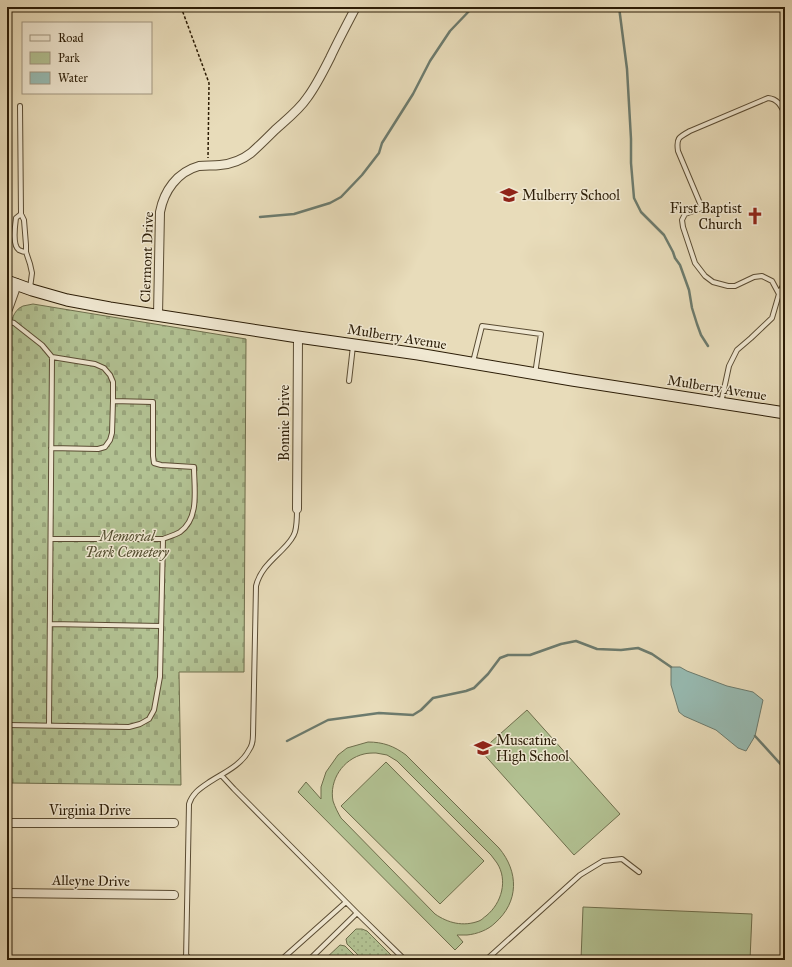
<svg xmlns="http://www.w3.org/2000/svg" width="792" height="967" viewBox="0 0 792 967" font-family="'IM FELL Great Primer',serif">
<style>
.grass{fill:url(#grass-dots);stroke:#6e6e4c}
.cemetery{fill:url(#cemetery-stones);stroke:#6e6e4c}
.park{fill:#b2c192;stroke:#6e6e4c;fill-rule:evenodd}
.water{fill:#97bbb3;stroke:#6c7b6e}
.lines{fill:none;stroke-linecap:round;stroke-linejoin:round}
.stream{stroke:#6c7b6e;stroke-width:2.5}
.service-casing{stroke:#5a4c33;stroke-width:6}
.minor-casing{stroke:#5a4c33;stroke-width:10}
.tertiary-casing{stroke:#5a4c33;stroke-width:12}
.secondary-casing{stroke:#2b1c06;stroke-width:13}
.path{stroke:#2b1c06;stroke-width:1.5;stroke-dasharray:3 2;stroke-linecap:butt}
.service{stroke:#f0e8d2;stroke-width:4}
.minor{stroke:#f0e8d2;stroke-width:8}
.tertiary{stroke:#f0e8d2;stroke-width:10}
.secondary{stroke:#f0e8d2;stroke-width:11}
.labels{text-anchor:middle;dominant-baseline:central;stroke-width:3;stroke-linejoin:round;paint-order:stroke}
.poi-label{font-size:14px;fill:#2b1c06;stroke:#f0e8d2;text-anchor:start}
.street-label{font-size:14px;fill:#2b1c06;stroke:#f0e8d2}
.park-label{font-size:14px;font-style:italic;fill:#544e30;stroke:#f0e8d2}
</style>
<defs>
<pattern id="grass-dots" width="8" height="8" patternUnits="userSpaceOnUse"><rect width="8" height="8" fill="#b2c192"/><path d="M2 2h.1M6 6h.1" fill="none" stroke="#99a57c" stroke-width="1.8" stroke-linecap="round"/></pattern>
<pattern id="cemetery-stones" width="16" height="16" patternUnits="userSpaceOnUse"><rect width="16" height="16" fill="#b2c192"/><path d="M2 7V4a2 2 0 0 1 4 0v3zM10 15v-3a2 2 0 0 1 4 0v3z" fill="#99a57c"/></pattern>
</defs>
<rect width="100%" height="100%" fill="#e8dcba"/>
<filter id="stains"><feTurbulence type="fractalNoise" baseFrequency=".005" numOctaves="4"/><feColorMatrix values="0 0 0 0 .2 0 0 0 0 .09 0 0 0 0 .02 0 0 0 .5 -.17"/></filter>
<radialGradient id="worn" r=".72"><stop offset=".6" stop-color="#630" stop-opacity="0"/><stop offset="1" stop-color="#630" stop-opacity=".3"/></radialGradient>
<path class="grass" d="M356,929H362L367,931L396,960H363L347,944L346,939Z
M340,945L345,946L359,960H324Z"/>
<path class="cemetery" d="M33,304L246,339L244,672H179L181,785L10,783L7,779L9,332C11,322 13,310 23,306C26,305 30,305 33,304Z"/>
<path class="park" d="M527,710L620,814L574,855L481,751Z
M368,742C383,742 394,746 406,755L499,848C519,872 519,902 495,923C488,930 477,934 467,935C464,935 460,935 457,935L463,942L455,950L298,792L306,782L321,799V787L326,772L338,755L347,748ZM376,753L387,755L397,761L491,855C493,858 495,860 497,863C508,880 502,903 486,916C484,917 482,920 479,921C463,927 448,923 435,914L341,818C338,813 335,807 333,801C329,780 343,759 364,754C368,753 372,753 376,753Z
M386,762L484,861L440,904L341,806Z
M583,907L752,914L750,960H581Z"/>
<path class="water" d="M671,667H680L687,671L727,686L753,692L763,700L755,736L746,751L738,748L716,730L684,716L679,712L671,685Z"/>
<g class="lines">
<path class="stream" d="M619,7L627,69L631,139V163L634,198L641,212L664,235L673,252L675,258L680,265L689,290L692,308L697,324L701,335L708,346
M260,217L294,214L330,203L341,197L362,175L379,153L382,143L413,94L430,61L450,31L473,7
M755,736L785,769
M287,741L328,720L379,713L413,715L421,710L433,698L466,691L474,688L488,674L500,658L508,655H530L561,644L576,641L597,649L621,650L638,648L652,654L671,667"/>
<g class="service-casing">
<path id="service" d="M20,106L21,214
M26,252C24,252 21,251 19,250C12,245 15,226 16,218L21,214L24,220L26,245V252L30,264L32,273L30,288
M779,294L772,281L762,276L754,277L735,286H728L713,282L705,276L695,263L683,227L682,220L685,214L702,208L678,151C676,138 679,137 690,131L768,98C778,99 781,106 785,114
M7,321L14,323L42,345L52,357L49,725
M52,357L95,364L104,368L110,375L113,382V401
M473,362L482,326L541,334L535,374
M349,381L353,346
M721,403L729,366L737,350L751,338L772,318L779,294L785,281
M51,539H163
M50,624L161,626
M7,725L129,727L140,724L149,719L154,710L160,677L163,539C168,537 175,535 180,532C200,518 194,488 194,467L161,465L154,463L153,456V402L113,401L112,433L110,440L105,447L98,449L51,448
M221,775L234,789L357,913L405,960
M186,955L191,960
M186,960L189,804C192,794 199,789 208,783C221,774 241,766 249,750C252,746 253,740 253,735L256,586C260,570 271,561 282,550C287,545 293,539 295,532C297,525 297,517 297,509
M281,960L346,902
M309,960L357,913
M486,960L580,875L603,861L622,859L639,872"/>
</g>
<g class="minor-casing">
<path id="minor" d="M158,315L160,212C164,191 177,172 199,166C206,165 213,166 220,165C231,164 242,160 251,153C259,146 267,138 275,130C286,120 299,110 307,98C316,86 323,72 330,58C338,41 347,24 356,7
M297,509L298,337
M7,823H174
M7,893L174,895"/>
</g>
<g class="tertiary-casing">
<path id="tertiary" d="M7,309L16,284"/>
</g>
<g class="secondary-casing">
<path id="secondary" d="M7,281L32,290L67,300L110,308L298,337L418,354L572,380L785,413"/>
</g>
<path class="path" d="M181,7L209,83L208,158"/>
<use href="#service" class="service"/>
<use href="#minor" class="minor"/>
<use href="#tertiary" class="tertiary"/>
<use href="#secondary" class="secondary"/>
</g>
<defs>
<g id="school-bare" transform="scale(1.38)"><path d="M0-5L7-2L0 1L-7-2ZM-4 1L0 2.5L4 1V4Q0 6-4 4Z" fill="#8f2418" stroke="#f0e8d2" stroke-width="2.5" paint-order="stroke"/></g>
<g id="church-bare" transform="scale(1.38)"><path d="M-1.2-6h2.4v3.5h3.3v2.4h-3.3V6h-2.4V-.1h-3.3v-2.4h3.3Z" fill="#8f2418" stroke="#f0e8d2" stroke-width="2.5" paint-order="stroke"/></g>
</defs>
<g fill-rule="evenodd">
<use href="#school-bare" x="509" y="195"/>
<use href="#church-bare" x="755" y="216"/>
<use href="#school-bare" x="483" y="748"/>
</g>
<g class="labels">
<g class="poi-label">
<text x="522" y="195">Mulberry School</text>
<text x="742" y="208" text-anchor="end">First Baptist<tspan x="742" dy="16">Church</tspan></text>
<text x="496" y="740">Muscatine<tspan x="496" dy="16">High School</tspan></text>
</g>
<g class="street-label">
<text transform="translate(147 257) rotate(-88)">Clermont Drive</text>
<text transform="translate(397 337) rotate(9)">Mulberry Avenue</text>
<text transform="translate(717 388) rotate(9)">Mulberry Avenue</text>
<text transform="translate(284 423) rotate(-90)">Bonnie Drive</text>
<text x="90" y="810">Virginia Drive</text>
<text transform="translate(91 881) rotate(1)">Alleyne Drive</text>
</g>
<g class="park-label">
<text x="127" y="536">Memorial<tspan x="127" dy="16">Park Cemetery</tspan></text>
</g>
</g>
<rect width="792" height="967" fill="none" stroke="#e8dcba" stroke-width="24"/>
<rect x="8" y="8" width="776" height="951" fill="none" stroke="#2b1c06" stroke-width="2"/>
<rect x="12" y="12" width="768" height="943" fill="none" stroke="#2b1c06"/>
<rect x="22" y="22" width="130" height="72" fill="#f0e8d2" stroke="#a19680"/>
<rect x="30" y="35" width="20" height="6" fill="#f0e8d2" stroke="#a19680"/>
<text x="58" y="42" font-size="12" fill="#2b1c06">Road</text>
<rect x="30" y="52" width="20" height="12" fill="#b2c192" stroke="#a19680"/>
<text x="58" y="62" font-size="12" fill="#2b1c06">Park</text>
<rect x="30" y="72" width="20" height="12" fill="#97bbb3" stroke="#a19680"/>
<text x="58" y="82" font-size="12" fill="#2b1c06">Water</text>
<rect width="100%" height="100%" filter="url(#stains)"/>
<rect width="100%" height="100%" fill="url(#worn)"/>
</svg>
